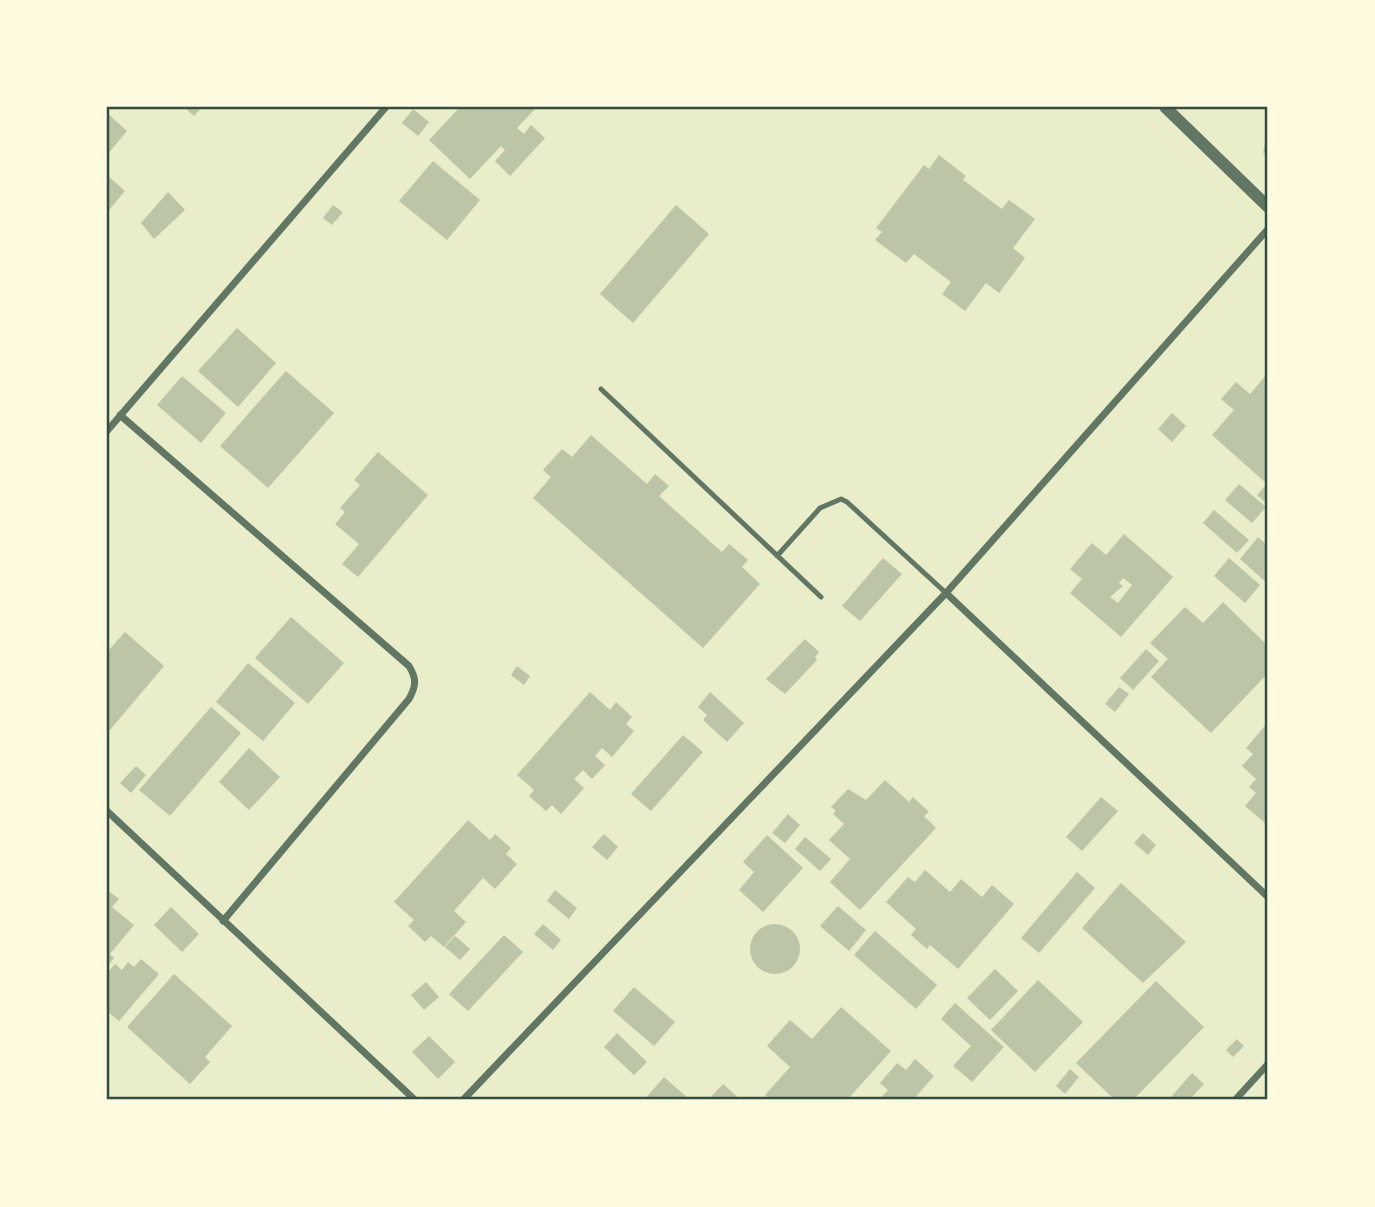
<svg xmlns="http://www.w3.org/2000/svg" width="1375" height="1207" viewBox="0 0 1375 1207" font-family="Lato,sans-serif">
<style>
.building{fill:#bcc5a7;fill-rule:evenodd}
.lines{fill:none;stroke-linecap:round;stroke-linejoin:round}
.service{stroke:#617663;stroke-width:5}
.minor{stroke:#617663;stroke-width:7}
.tertiary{stroke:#617663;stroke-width:12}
.neatline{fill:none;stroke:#344e41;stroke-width:2.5}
</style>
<rect width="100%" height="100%" fill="#e9edc9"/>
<path class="building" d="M184,107H202L194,116Z
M460,107H537L517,128L524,134L531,125L545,138L510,176L495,161L505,150L501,146L470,179L429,140Z
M413,109L429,122L418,136L402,123Z
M107,113L127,131L107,155Z
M1267,132H1268V154L1263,153Z
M939,155L966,176L963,180L1002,209L1009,200L1035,219L1013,248L1025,258L999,293L986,283L965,311L942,294L951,282L914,254L906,263L875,240L882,232L876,228L924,165L929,169Z
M433,161L480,200L447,240L399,201Z
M107,175L125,191L109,210L107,208Z
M168,192L185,210L154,239L141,223Z
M333,205L343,212L332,225L323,218Z
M676,205L709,234L633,323L600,294Z
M237,328L276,363L238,407L198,371Z
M286,371L334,413L268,488L220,446Z
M1268,373V505L1257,495L1267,484L1212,435L1234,410L1221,399L1236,382L1250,394Z
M182,376L226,413L201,443L157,405Z
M1172,413L1186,426L1172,442L1158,429Z
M591,435L647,484L655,474L669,486L659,496L722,552L729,544L748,560L742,567L760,584L703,648L533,498L551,477L543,470L562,449L572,457Z
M378,452L428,495L358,577L342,564L359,544L335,524L345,512L340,508L360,485L354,480Z
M1239,484L1266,507L1252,523L1225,500Z
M1214,510L1249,540L1237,553L1203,523Z
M1124,534L1173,577L1121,637L1070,593L1082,579L1070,569L1092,543L1106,555ZM1123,578L1132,585L1118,603L1110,597L1123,586L1119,583Z
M1258,537L1268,546V584L1240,559Z
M883,558L902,574L860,621L842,606Z
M1229,558L1260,585L1245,603L1214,576Z
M1223,602L1268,646V673L1211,733L1151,677L1168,659L1150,643L1185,607L1203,623Z
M291,617L344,663L308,704L255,658Z
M125,632L164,666L110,730L107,727V652Z
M805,639L819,652L815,657L817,660L785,694L766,679Z
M1146,649L1159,661L1133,690L1120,678Z
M248,663L295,703L263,741L216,702Z
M517,666L530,676L524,685L511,675Z
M1119,687L1129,694L1115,712L1105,704Z
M590,692L610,710L616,702L632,717L626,724L634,731L612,757L602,748L595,756L605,765L592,779L583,770L574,779L584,788L561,814L552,805L546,811L529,796L534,790L517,775Z
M710,692L744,723L727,742L703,720L707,715L698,707Z
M211,707L241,733L170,816L139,790Z
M1268,722V819L1265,823L1245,806L1256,793L1249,787L1256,779L1242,766L1253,754L1246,748Z
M683,735L703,752L651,811L631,794Z
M249,748L280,777L249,810L219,782Z
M136,766L146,775L131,793L120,783Z
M885,780L909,802L913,797L929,812L924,816L936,828L860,910L830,882L850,859L829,840L844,824L833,814L836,811L831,807L848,789L866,800Z
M1101,797L1118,811L1082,851L1066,837Z
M788,814L800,825L785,843L772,833Z
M468,820L490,840L495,834L511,848L506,854L517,864L495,889L483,878L454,911L466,922L444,947L431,936L425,942L408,926L414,920L394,902Z
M1143,833L1156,845L1148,855L1134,843Z
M604,834L618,847L607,860L592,847Z
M767,835L803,868L763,912L739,890L754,872L743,862Z
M805,837L831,859L820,871L795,849Z
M925,870L950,892L961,879L982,897L992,885L1014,904L958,969L930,945L927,949L911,935L916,929L886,902L908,877L915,882Z
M1077,872L1095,888L1039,953L1021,938Z
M1121,883L1186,942L1143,983L1082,928Z
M107,890L119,899L112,907L134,925L110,954L114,958L107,967Z
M555,890L577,908L569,919L547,901Z
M838,906L866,930L849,951L820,926Z
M171,907L199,934L182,952L154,925Z
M750 949a25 25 0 1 1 50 0a25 25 0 1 1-50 0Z
M543,924L561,940L553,950L534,934Z
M875,931L937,985L916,1009L854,955Z
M504,935L523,952L468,1011L449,994Z
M455,936L470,949L460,960L445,947Z
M141,959L159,974L119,1021L107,1011V973L115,964L122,970L128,962L134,967Z
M995,969L1018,991L990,1020L967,998Z
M174,974L232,1026L205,1057L210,1062L190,1084L127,1027Z
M1038,980L1083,1022L1035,1072L991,1030Z
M1156,981L1204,1027L1133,1100H1115L1076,1063Z
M426,982L439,997L424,1010L411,995Z
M634,987L675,1022L654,1046L613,1011Z
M955,1003L1004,1047L972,1082L953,1066L971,1046L941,1019Z
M841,1007L891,1051L847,1100H772L765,1095L790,1067L767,1046L790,1020L812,1039Z
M617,1033L647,1062L634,1075L604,1047Z
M429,1036L455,1062L438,1079L412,1052Z
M1237,1039L1244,1046L1233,1057L1226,1050Z
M915,1059L934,1076L913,1100H879L888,1090L880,1083L897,1063L906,1070Z
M1070,1069L1079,1077L1065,1094L1056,1086Z
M1192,1073L1204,1084L1189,1100H1172L1170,1098Z
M664,1077L690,1100H644Z
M723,1084L741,1100H708Z"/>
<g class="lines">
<path class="service" d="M601,389L821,597
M777,556L820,508L841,499L847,502L946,593"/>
<path class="minor" d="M120,415L409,666C417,679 416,686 409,699L223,921
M107,431L386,107
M946,593L1268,897
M107,811L415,1100
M463,1100L946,593L1268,229
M1235,1100L1268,1064"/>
<path class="tertiary" d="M1165,107L1268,207"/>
</g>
<rect width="1375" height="1207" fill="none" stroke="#fefae0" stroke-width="217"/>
<rect x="108" y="108" width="1158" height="990" class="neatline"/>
</svg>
